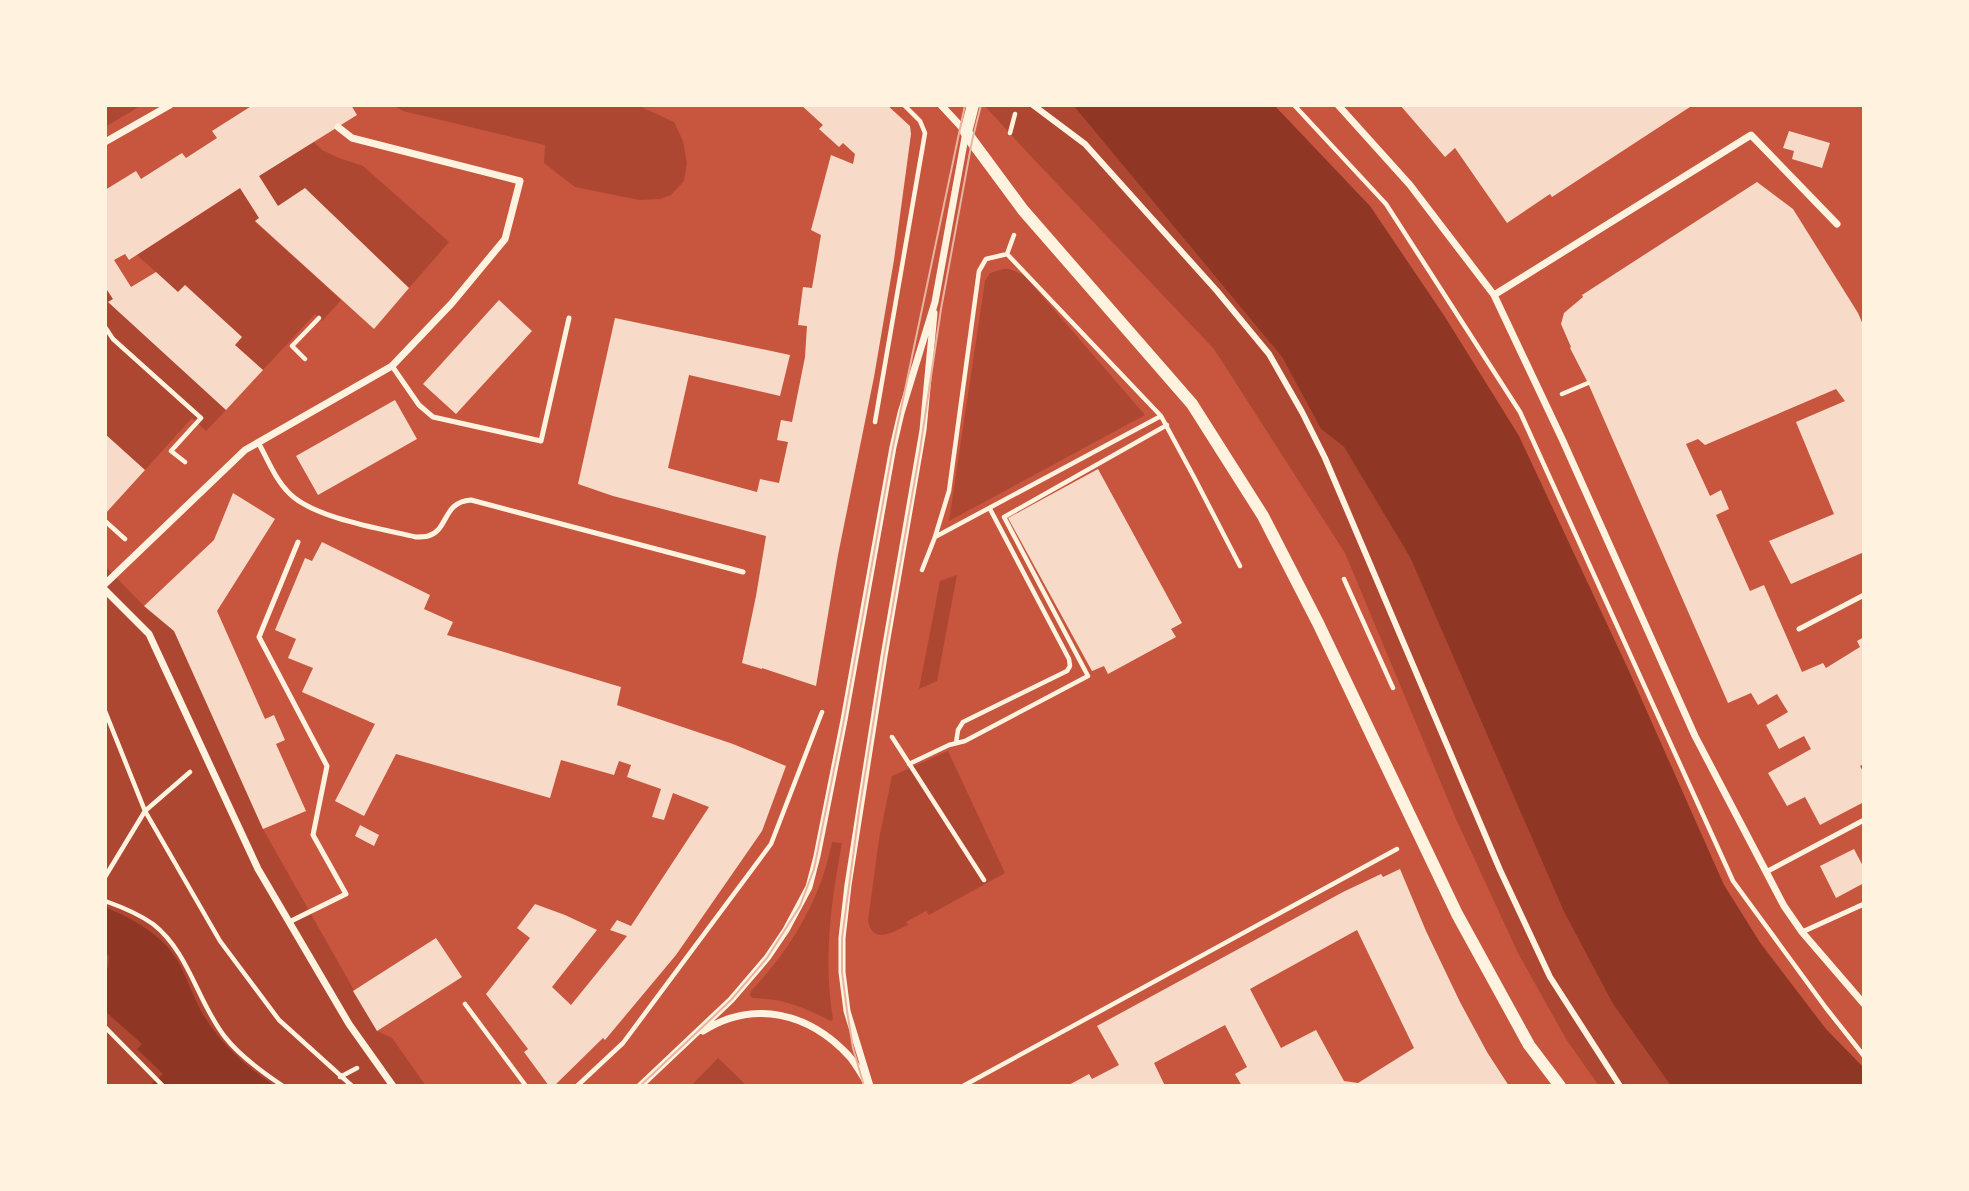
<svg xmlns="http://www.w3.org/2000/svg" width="1969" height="1191" viewBox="0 0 1969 1191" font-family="Barlow,sans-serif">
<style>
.green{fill:#ae4732}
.water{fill:#8f3625}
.building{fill:#f7dbc8;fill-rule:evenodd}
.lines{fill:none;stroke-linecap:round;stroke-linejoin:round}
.path{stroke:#fff3e0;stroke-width:4.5}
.service{stroke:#fff3e0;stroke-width:5}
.pedestrian{stroke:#fff3e0;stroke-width:6}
.minor{stroke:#fff3e0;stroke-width:7}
.tertiary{stroke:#fff3e0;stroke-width:12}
.tram{stroke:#e9b49f;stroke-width:2}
</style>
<rect width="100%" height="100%" fill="#c8553d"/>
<path class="green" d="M105,105H142L105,127Z
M393,105H637L674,122L683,141L687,163L684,181L671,195L660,199L639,200L575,187L544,163L545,145L403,111Z
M984,105H1073L1282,357L1321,429L1344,447L1410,556L1564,912L1613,1004L1671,1086H1599L1566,1039L1518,953L1456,819L1345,553L1214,349L1025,150Z
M314,142L322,150L339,158L363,166L449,242L409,288L305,189L278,206L259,176Z
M240,188L259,218L255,222L341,300L322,321L315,314L263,370L235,345L242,337L185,285L178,292L137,255Z
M1003,269H1009L1024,275L1145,415L949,521L985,281L990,273Z
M105,287L113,299L109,302L226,410L206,431L192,418L145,470L105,434Z
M105,566L144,606L174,631L263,829L377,1031L392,1038L426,1086H105Z
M957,575L937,681L919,689L940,581Z
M948,751L1005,873L929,915L926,911L906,922L908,925C893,932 873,945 868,921L879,839L892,776Z
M832,842L842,843C831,901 823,960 833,1019L831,1021C802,1007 786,999 752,998L750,995L751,991C791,949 821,899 832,842Z
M718,1058L747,1086H691Z"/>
<path class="water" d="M1073,105H1274L1370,206L1445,317L1519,436L1629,671L1724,885L1761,944L1826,1029L1864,1068V1086H1671L1613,1004L1564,912L1410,557L1344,447L1321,429L1282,357Z
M105,907C135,920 164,935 180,965C189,983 195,1002 206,1019C223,1046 249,1069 275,1086H154L152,1083L163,1074L137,1049L142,1044L105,1011V971L108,967L109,957L105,950Z"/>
<path class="building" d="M253,105H351L357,115L259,176L278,206L305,188L409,288L374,329L255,221L259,218L240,188L129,260L125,254L114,260L131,287L156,272L178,292L185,285L242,337L235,345L263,370L226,410L108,302L113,299L105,287V190L136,171L141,179L182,153L186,158L217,138L212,131Z
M801,105H887L910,126L911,134L894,260L874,377L838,555L816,686L762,668V669L742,663L756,596L766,536L613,496L578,484L615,318L790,355L780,396L689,375L668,468L757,492L760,479L779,483L788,442L777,440L781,420L792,422L805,357L807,326L798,325L803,287L812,288L821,235L811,230L831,155L853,164L855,154L843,143L839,147L819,129L823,125Z
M1400,105H1693L1552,197L1550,194L1507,223L1455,148L1445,157Z
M1789,131L1830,143L1822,168L1792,159L1794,151L1783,148Z
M1757,182L1793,209L1858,313L1864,327V552L1791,584L1769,541L1834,514L1796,422L1845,401L1836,389L1705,445L1698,439L1686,444L1710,496L1721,490L1729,509L1716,515L1750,591L1764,585L1802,672L1823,663L1826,668L1860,647L1857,641L1864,637V764L1860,766L1864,773V802L1820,825L1805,797L1787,806L1768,773L1811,749L1804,736L1779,749L1766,725L1788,712L1777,694L1758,705L1751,693L1728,703L1588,383L1570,348L1571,347L1561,324L1564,313L1583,297L1582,295Z
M499,300L532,331L456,414L423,384Z
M395,400L417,439L318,495L296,456Z
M105,434L145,470L105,514Z
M1098,469L1182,623L1171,629L1176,637L1108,674L1104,666L1092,671L1008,518Z
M233,493L275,519L217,611L265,719L274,715L285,740L276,744L306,811L263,829L174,631L144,606L214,540Z
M322,542L430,595L424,609L453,622L447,635L621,687L617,705L733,744L786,766L762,831L676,955L605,1040L603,1038L554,1086H549L524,1052L528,1049L486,994L530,938L517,928L535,904L565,915L597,930L552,987L571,1005L627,936L610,930L617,920L631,926L709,807L673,793L664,820L652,817L661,789L627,777L631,765L619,761L614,775L561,760L550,798L396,754L364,816L335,801L375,724L302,692L313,668L288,658L296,639L275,630L305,558L312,561Z
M360,825L379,835L374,846L355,836Z
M1854,849L1864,868V883L1836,898L1820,866Z
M1400,869L1426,931L1460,1002L1487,1052L1509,1086H1434L1432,1084L1429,1086H1242L1235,1074L1247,1067L1225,1025L1154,1063L1165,1086H1067L1089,1074L1092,1079L1119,1065L1097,1026L1343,892L1381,874L1383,877ZM1357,930L1414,1048L1358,1083L1344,1081L1316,1030L1281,1048L1250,989Z
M436,938L462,977L377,1031L353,991Z"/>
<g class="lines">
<path class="path" d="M1294,105L1386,204L1520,412L1733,881L1826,1008L1864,1056
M1010,133L1015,114
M1007,254L1014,235
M105,327L113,339L201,418L171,451L185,462
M305,359L292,346L319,318
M1562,394L1588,383
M875,422L925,133L920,121L904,105
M105,521L125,539
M935,537L1161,416
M922,570L935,537L949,491L979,271L986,259L1007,254L1161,416L1195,479L1240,566
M1344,579L1393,688
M105,711L145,811L220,941L279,1020L352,1086
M892,737L984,880
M956,743L958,730L963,722L1067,671L1070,666L1069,659L990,509
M909,764L949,745L965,741L1088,676L1004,517L1167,425
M105,877L145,811L190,772
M105,901C122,907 139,914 153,924C189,952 198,1003 225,1037C238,1054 265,1074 283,1086
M465,1004L526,1086
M105,1027L163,1086
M340,1077L357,1068
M577,1086L623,1043L771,844L822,712
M963,1086L1397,849"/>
<path class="service" d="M392,366L419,405L433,417L541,441L569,318
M258,442C268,460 275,479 289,493C313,518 382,529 416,537C420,537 424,537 428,536C449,530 442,502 471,500L743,572
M1799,629L1864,595
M1766,872L1864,820
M289,922L346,894L313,835L327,766L259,637L298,542
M1802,932L1864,904"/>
<path class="pedestrian" d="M1033,105L1085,144L1217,291L1269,354L1302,412L1325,458L1500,870L1550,977L1620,1086"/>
<path class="minor" d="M1338,105L1410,185L1494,295L1563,441L1695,736L1784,906L1802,932L1864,1004
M105,142L170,105
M1494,295L1751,135L1837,224
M105,584L245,450L392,366L452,303L505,239L520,181L352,138L338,127
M105,590L149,634L258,869L349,1024L393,1086
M703,1031C754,999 809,1013 849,1056C856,1064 861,1074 867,1083
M640,1086L731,1000L767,958L786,930L809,887L817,856L844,720L893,447L901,413L935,302L966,132L941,105
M870,1086L847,1011L842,972V938L848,885L884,656L923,430L934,313"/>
<path class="tertiary" d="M973,105L966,132L972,141L1023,210L1192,404L1263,516L1318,623L1457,914L1529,1045L1560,1086"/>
<path class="tram" d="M640,1086L731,1000L767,958L800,906L814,869L844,720L893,447L965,105
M864,1086L853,1048L847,1011L842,972V938L859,812L884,656L920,450L941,309L972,141L981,105"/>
</g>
<rect width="1969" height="1191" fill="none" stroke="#fff3e0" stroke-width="214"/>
</svg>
